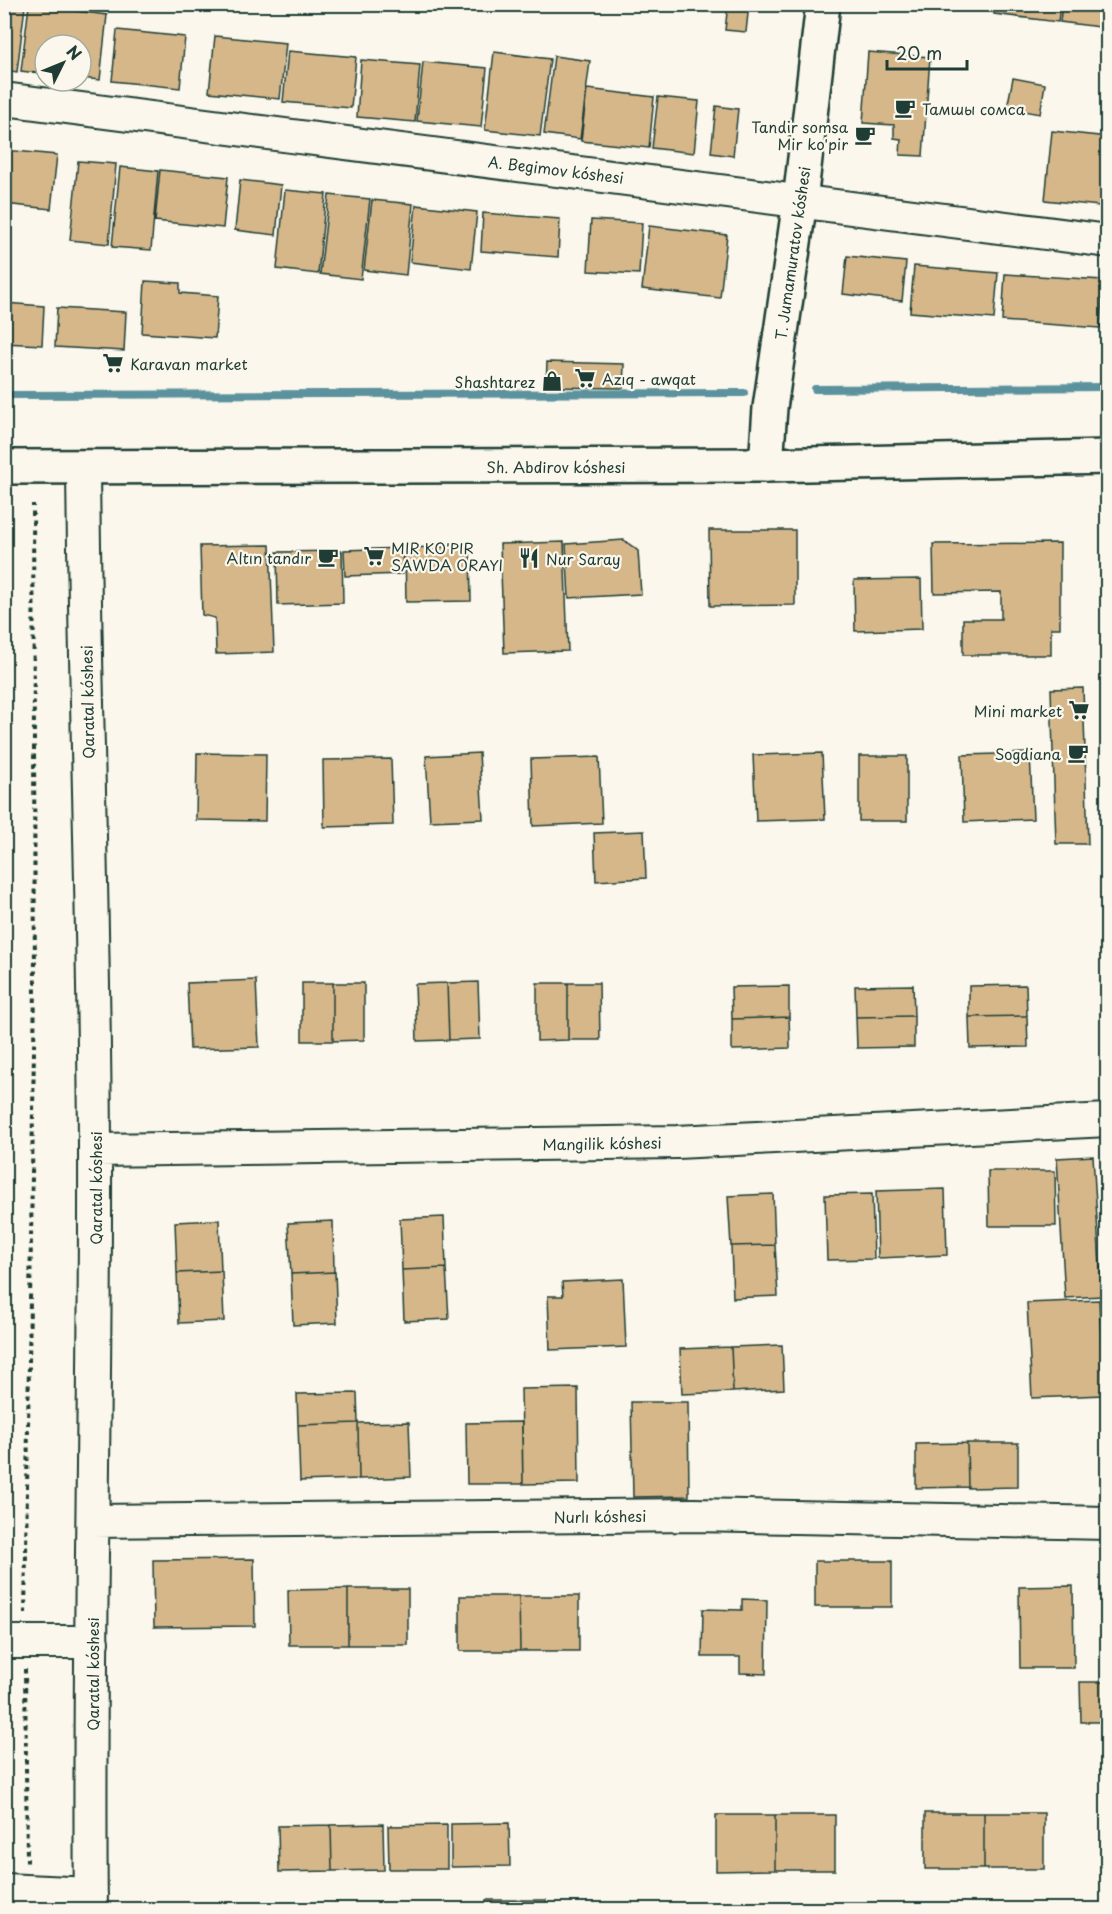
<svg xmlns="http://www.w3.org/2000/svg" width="1112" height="1914" viewBox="0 0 1112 1914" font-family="'Playpen Sans',sans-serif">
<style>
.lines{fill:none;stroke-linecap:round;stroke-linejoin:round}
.stream{stroke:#5c929e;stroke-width:8}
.building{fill:#d6b78a;stroke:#1f3d34;stroke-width:1.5}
.minor-casing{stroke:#1f3d34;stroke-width:36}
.tertiary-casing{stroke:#1f3d34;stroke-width:38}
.secondary-casing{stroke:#1f3d34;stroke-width:38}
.path{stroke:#1f3d34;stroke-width:4;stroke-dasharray:4.5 4.5;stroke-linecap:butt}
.minor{stroke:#fbf7ec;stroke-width:32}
.tertiary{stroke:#fbf7ec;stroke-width:33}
.secondary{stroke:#fbf7ec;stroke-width:33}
.labels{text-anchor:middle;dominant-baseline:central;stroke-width:4.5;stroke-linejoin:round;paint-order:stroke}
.poi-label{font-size:15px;fill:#1f3d34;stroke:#fbf7ec;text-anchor:start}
.street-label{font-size:15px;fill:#1f3d34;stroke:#fbf7ec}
</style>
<rect width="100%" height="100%" fill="#fbf7ec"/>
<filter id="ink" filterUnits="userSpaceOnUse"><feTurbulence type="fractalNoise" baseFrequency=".0167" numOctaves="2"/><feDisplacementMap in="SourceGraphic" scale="12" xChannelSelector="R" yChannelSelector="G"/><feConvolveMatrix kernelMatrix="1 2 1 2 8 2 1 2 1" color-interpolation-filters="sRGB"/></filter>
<g filter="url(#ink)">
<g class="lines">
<path class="stream" d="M815,389L1108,387
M4,395L744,393"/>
</g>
<path class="building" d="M4,4L25,6L17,72L4,70Z
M728,4H749L746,32L725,30Z
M995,4H1060L1058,22L994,14Z
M1062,4H1108V28L1060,22Z
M29,5L107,15L100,80L81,78V45H45V74L21,71Z
M117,30L185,37L180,88L112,81Z
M215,36L286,43L280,99L209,92Z
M288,51L356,57L351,108L283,102Z
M494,52L550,59L540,136L485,130Z
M868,52L930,57L923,156L900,155L901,139L894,138V125L863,123Z
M554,56L590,61L580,139L544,134Z
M361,60L420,65L415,122L357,117Z
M423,62L487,68L481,127L417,121Z
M1013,78L1045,84L1040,114L1007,108Z
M587,89L654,97L649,148L581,141Z
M658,97L699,101L694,153L652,148Z
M716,106L738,109L733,156L711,153Z
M1052,131L1108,137V207L1045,200Z
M4,150L57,155L51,209L4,204Z
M78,161L116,164L109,244L70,240Z
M120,167L158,171L151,250L112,247Z
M160,170L228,177L223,228L155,221Z
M240,180L281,185L276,235L235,230Z
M285,190L326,194L318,274L277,269Z
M329,195L370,199L361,279L320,274Z
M372,200L413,204L406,275L364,270Z
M416,205L477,212L471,269L410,262Z
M483,213L560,219L558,257L481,251Z
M591,220L642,223L639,274L588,271Z
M649,226L727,235L720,298L642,289Z
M847,256L906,262L902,301L843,294Z
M914,266L998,273L994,319L910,312Z
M1005,274L1103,280L1100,328L1002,321Z
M1107,280H1108V325H1103Z
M145,281L180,283V293L218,296L215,338L142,333Z
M4,303L44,306L42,345L4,343Z
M57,308L126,312L124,351L55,347Z
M547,362L624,364L623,388L546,387Z
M709,530H795V605L710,606Z
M624,540L638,551L641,594L569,598L566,544Z
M564,542L568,651L504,653L500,544Z
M1060,543V628H1051V655H963V619H1001V592L934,593L933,544Z
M270,545L274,652L216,654L215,618L202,615L200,546Z
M470,546L471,601L406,602L405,548Z
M402,548L403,574L345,576L344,550Z
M342,551L343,603L278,605L277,552Z
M921,579L922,629L855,631L854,580Z
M1083,688L1088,844H1056L1051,689Z
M197,753L266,754L265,821L196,820Z
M479,753L483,819L430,821L426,756Z
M822,753L825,819L756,821L753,755Z
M1030,753L1033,819L964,822L962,755Z
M859,756H907V821H859Z
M599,757L602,823L533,826L531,759Z
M391,759L393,825L324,827L323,760Z
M644,831L646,878L596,881L594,833Z
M256,980L259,1047L190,1049L187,983Z
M478,982L480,1039L449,1040L447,983Z
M302,983H333V1041H302Z
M333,983H364V1040L333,1041Z
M447,983L449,1040L417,1041L415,984Z
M537,983H568V1040L537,1041Z
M568,983H599L600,1040H568Z
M913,985L914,1016L856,1017L855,986Z
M1026,985L1027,1016L969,1017V986Z
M789,986V1017L732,1019L731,987Z
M914,1016V1047L857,1048L856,1017Z
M1027,1016L1028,1047L970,1048L969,1017Z
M789,1017L790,1048L732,1050V1019Z
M1093,1156L1102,1296L1065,1298L1057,1158Z
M988,1171H1055L1056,1226H989Z
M945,1189L947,1255L878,1258L876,1191Z
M773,1194L775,1245L731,1246L728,1196Z
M872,1194L874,1259L827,1260L825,1195Z
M444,1217L446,1268L402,1270L400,1219Z
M219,1220L221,1271L177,1273L175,1222Z
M333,1221L334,1272L291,1274L288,1223Z
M775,1245L778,1296L733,1298L731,1246Z
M446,1268L449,1319L404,1321L402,1270Z
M222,1271L224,1321L179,1323L177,1273Z
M335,1272L337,1323L293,1325L291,1274Z
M623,1279L626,1347L550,1350L548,1296H563L562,1282Z
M1099,1300L1104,1395L1032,1398L1027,1303Z
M782,1345L784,1389L733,1392L731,1347Z
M731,1347L733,1392L682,1394L680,1349Z
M578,1388L579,1483L523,1484L521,1389Z
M357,1393L358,1423L298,1425L297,1394Z
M631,1402H688L689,1496L633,1497Z
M409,1422L411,1477L359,1479L358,1423Z
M522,1422L523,1484H467L466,1423Z
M358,1423L359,1479L300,1481L298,1425Z
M967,1443H1018V1487L968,1488Z
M967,1443L968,1487L916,1488V1444Z
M1102,1545H1108V1658L1106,1659Z
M254,1559L255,1626L154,1627L153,1560Z
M815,1561H892V1607H815Z
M1073,1586L1074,1668H1020L1019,1587Z
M348,1589V1645H289L288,1590Z
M348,1589H408V1645H348Z
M460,1596H519L520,1651H460Z
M519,1596H579V1651H520Z
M742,1599L767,1600L766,1674L740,1673V1657H702L703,1609L742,1610Z
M1080,1682H1108V1722H1081Z
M925,1813H984V1869H925Z
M984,1813H1044V1869H984Z
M716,1815H775V1870L716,1871Z
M775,1815H835V1870H775Z
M509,1823L510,1866L451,1867V1824Z
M383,1824L384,1870L332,1871L331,1825Z
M331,1825L332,1871L279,1872L278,1826Z
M447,1825V1869H389L388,1826Z
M486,1900H546V1910H486Z"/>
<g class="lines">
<g class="minor-casing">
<path id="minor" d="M4,99L1108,241
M83,467C85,694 94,921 95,1148C96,1402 88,1656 91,1910
M95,1150L677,1142L1108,1120
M93,1521L693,1515L1108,1523
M4,1642H92
M4,1890L91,1894"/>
</g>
<g class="tertiary-casing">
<path id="tertiary" d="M4,467L766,465"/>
</g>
<g class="secondary-casing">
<path id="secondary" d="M823,4L800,201L770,408L766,465L1108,457"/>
</g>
<path class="path" d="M25,1614L35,986L33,504
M25,1669L27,1863"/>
<use href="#minor" class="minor"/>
<use href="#tertiary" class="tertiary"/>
<use href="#secondary" class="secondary"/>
</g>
</g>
<defs>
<g id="cafe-bare" transform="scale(1.62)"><path d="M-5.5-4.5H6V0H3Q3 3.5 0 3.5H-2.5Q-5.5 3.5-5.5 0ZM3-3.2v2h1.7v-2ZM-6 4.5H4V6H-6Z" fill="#1f3d34" stroke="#fbf7ec" stroke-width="2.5" paint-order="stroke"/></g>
<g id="supermarket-bare" transform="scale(1.62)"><path d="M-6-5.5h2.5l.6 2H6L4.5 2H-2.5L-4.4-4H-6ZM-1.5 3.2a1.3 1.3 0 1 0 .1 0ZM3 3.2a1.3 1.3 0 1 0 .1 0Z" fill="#1f3d34" stroke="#fbf7ec" stroke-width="2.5" paint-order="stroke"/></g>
<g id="shop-bare" transform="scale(1.62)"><path d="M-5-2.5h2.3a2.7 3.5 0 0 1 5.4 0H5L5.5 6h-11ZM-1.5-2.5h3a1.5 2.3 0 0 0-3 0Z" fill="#1f3d34" stroke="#fbf7ec" stroke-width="2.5" paint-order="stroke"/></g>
<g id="restaurant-bare" transform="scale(1.62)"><path d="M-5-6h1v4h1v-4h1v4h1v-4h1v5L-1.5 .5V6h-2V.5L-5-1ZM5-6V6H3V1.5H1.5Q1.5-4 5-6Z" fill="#1f3d34" stroke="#fbf7ec" stroke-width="2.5" paint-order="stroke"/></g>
</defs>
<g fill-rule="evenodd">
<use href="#cafe-bare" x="905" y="108"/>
<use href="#cafe-bare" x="865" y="135"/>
<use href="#supermarket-bare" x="113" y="363"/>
<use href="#supermarket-bare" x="585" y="378"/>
<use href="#shop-bare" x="552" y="381"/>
<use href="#supermarket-bare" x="374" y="556"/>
<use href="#cafe-bare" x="328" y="557"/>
<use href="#restaurant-bare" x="529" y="558"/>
<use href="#supermarket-bare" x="1079" y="710"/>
<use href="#cafe-bare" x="1078" y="753"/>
</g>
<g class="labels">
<g class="poi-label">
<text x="922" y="108">Тамшы сомса</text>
<text x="848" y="126" text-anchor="end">Tandir somsa<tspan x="848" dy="17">Mir ko'pir</tspan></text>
<text x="130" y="363">Karavan market</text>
<text x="602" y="378">Azıq - awqat</text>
<text x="535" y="381" text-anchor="end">Shashtarez</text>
<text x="391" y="547">MIR KO'PIR<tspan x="391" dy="17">SAWDA ORAYI</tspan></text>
<text x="311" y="557" text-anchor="end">Altın tandır</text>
<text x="546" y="558">Nur Saray</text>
<text x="1062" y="710" text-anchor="end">Mini market</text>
<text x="1061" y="753" text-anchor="end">Sogdiana</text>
</g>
<g class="street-label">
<text transform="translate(556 169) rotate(7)">A. Begimov kóshesi</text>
<text transform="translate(792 253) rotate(-82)">T. Jumamuratov kóshesi</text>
<text x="556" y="466">Sh. Abdirov kóshesi</text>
<text transform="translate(87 702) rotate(-91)">Qaratal kóshesi</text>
<text transform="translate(602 1143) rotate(-1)">Mangilik kóshesi</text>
<text transform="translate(95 1188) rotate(-90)">Qaratal kóshesi</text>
<text transform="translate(600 1516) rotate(-1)">Nurlı kóshesi</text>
<text transform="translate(92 1674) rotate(-90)">Qaratal kóshesi</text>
</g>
</g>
<rect width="1112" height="1914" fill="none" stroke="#fbf7ec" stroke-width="24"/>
<rect x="12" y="12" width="1088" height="1890" fill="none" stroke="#1f3d34" stroke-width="2" filter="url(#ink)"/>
<g transform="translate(63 63) rotate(47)"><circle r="28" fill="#fbf7ec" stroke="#a3ada2" stroke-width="1.5"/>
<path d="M0-4.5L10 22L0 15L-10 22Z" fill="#1f3d34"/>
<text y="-9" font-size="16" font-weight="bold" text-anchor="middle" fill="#1f3d34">N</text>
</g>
<path d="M887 60v9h80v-9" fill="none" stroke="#1f3d34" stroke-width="3"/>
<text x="896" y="60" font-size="18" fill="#1f3d34" stroke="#fbf7ec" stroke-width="4.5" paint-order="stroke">20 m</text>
</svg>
